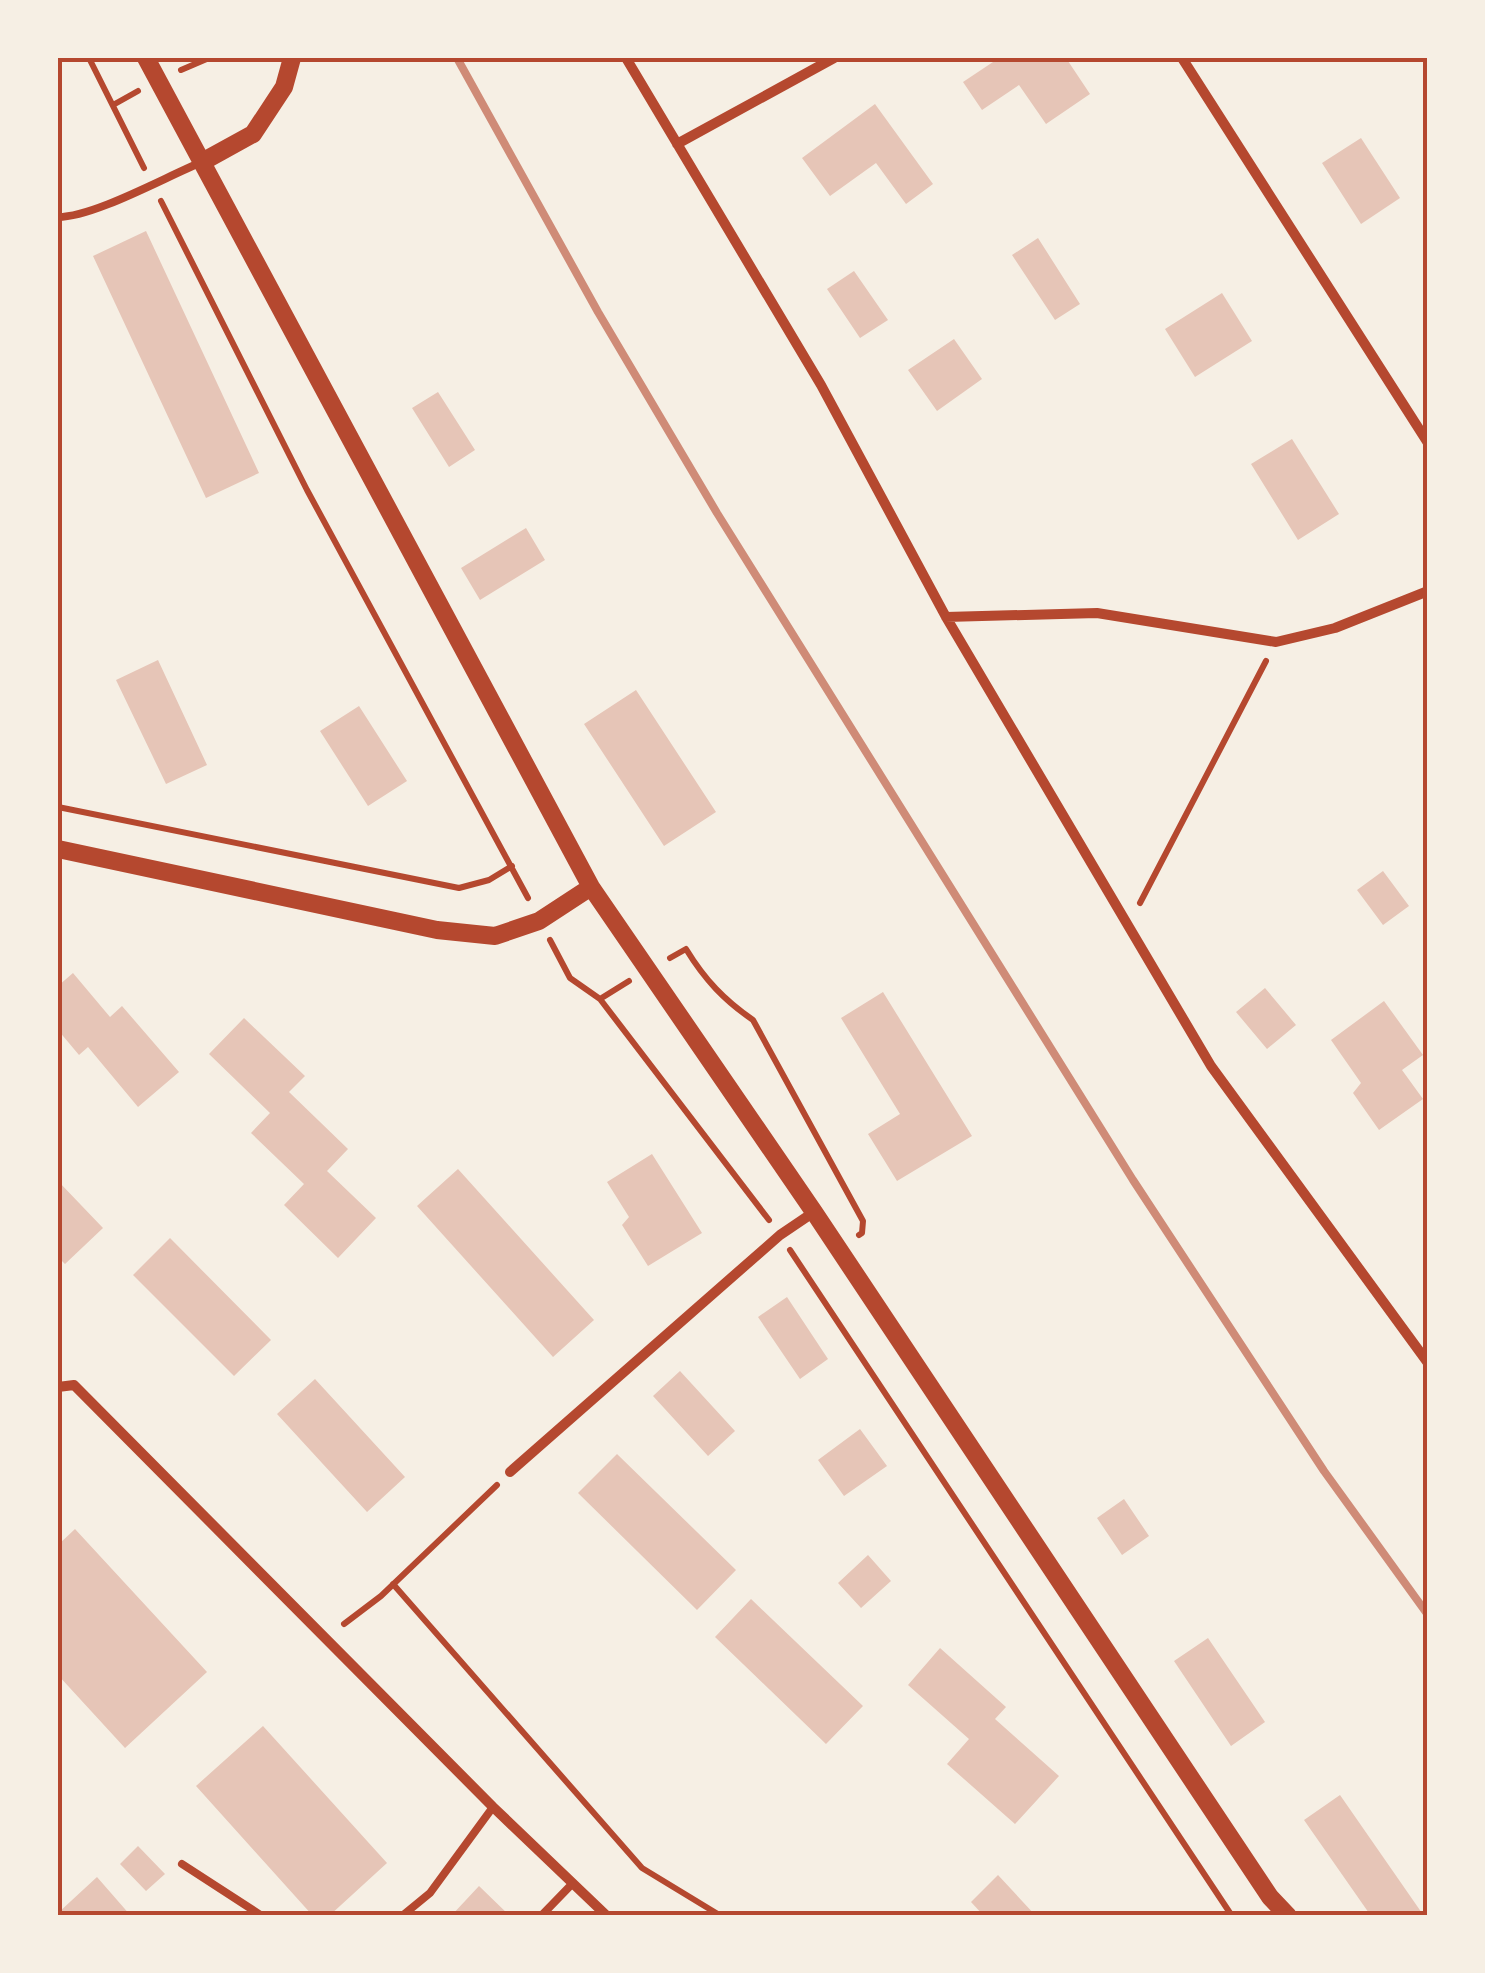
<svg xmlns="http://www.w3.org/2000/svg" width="1485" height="1973" viewBox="0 0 1485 1973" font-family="Signika,sans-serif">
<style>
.building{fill:#e6c5b7}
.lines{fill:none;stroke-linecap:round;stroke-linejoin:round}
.path{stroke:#b5482f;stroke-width:6}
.service{stroke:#b5482f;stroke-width:8}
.minor{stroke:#b5482f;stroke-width:10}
.tertiary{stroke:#b5482f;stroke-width:18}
.rail{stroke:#cf8b77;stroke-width:8}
.neatline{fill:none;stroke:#b5482f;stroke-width:4}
</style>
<rect width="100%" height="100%" fill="#f6efe4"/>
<path class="building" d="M999,58H1066L1090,94L1046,124L1019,85L982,110L963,82Z
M875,104L933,184L906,204L876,163L830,196L802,158Z
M1361,138L1400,198L1361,224L1322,163Z
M146,231L259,473L206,498L93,256Z
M1038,238L1080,304L1055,320L1012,255Z
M854,271L888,320L860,338L827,289Z
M1222,293L1252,341L1195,377L1165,329Z
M954,339L982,379L937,411L908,370Z
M438,392L475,450L449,467L412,408Z
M1292,439L1339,514L1298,540L1251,464Z
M526,528L545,560L480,600L461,568Z
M158,660L207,765L166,784L116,680Z
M636,690L716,812L664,846L584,724Z
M359,706L407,781L368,806L320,731Z
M1383,871L1409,906L1383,925L1357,890Z
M73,973L110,1017L122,1006L179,1072L138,1107L88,1047L79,1055L58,1030V986Z
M1265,988L1296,1025L1267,1049L1236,1012Z
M883,992L972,1136L897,1181L868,1134L900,1114L841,1018Z
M1384,1001L1423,1055L1402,1070L1423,1099L1379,1130L1353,1093L1361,1083L1331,1040Z
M244,1018L305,1076L289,1092L348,1149L327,1171L376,1218L338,1258L284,1205L304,1184L251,1133L270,1113L209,1054Z
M652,1154L702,1233L648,1266L622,1225L629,1217L607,1182Z
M458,1169L594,1320L553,1357L417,1206Z
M58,1181L103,1228L65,1264L58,1257Z
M170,1238L271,1340L234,1376L133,1275Z
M787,1297L828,1359L800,1379L758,1317Z
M680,1371L735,1431L708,1456L653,1396Z
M315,1379L405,1477L367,1512L277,1414Z
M860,1429L887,1466L844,1496L818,1460Z
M617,1454L736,1570L697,1610L578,1493Z
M1124,1499L1149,1536L1122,1555L1097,1518Z
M75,1529L207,1672L125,1748L58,1675V1545Z
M868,1555L891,1581L861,1608L838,1583Z
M751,1599L863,1706L826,1744L715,1637Z
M1208,1638L1265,1722L1231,1746L1174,1661Z
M940,1648L1006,1707L995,1719L1059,1776L1015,1824L947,1764L969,1739L908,1685Z
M263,1726L387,1863L329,1916H313L196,1786Z
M1340,1795L1424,1916H1371L1304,1820Z
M138,1846L165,1874L146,1891L120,1864Z
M998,1875L1036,1916H984L971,1902Z
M97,1877L131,1916H58V1913Z
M479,1886L510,1916H451Z"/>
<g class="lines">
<path class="path" d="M89,58L144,168
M181,70L209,58
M113,105L138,91
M161,201L307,490L528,898
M58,807L459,888L489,880L512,866
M1140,903L1266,661
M550,940L570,978L600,999L769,1220
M670,958L686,949C705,980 724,1000 753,1020L863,1221L862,1233L859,1235
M600,999L629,981
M790,1250L1232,1916
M393,1584L642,1868L721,1916
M344,1624L381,1596L497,1485"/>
<path class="service" d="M58,217C94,217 165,177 202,162
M182,1864L262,1916
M402,1916L430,1893L493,1807
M541,1916L573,1883"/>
<path class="minor" d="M626,58L821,385L946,617L1211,1066L1428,1363
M1182,58L1428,443
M677,144L834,58
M946,617L1097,613L1276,642L1335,628L1428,591
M58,1387L74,1385L493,1807L607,1916
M510,1472L780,1235L814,1212"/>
<path class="tertiary" d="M146,58L591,887L814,1212L1270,1897L1288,1916
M202,162L253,134L284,87L292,58
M58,849L437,930L495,936L539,921L591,887"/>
<path class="rail" d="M457,58L598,312L717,513L1133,1180L1324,1471L1428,1615"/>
</g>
<rect width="1485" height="1973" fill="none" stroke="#f6efe4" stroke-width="120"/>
<rect x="60" y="60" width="1365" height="1853" class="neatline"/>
</svg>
